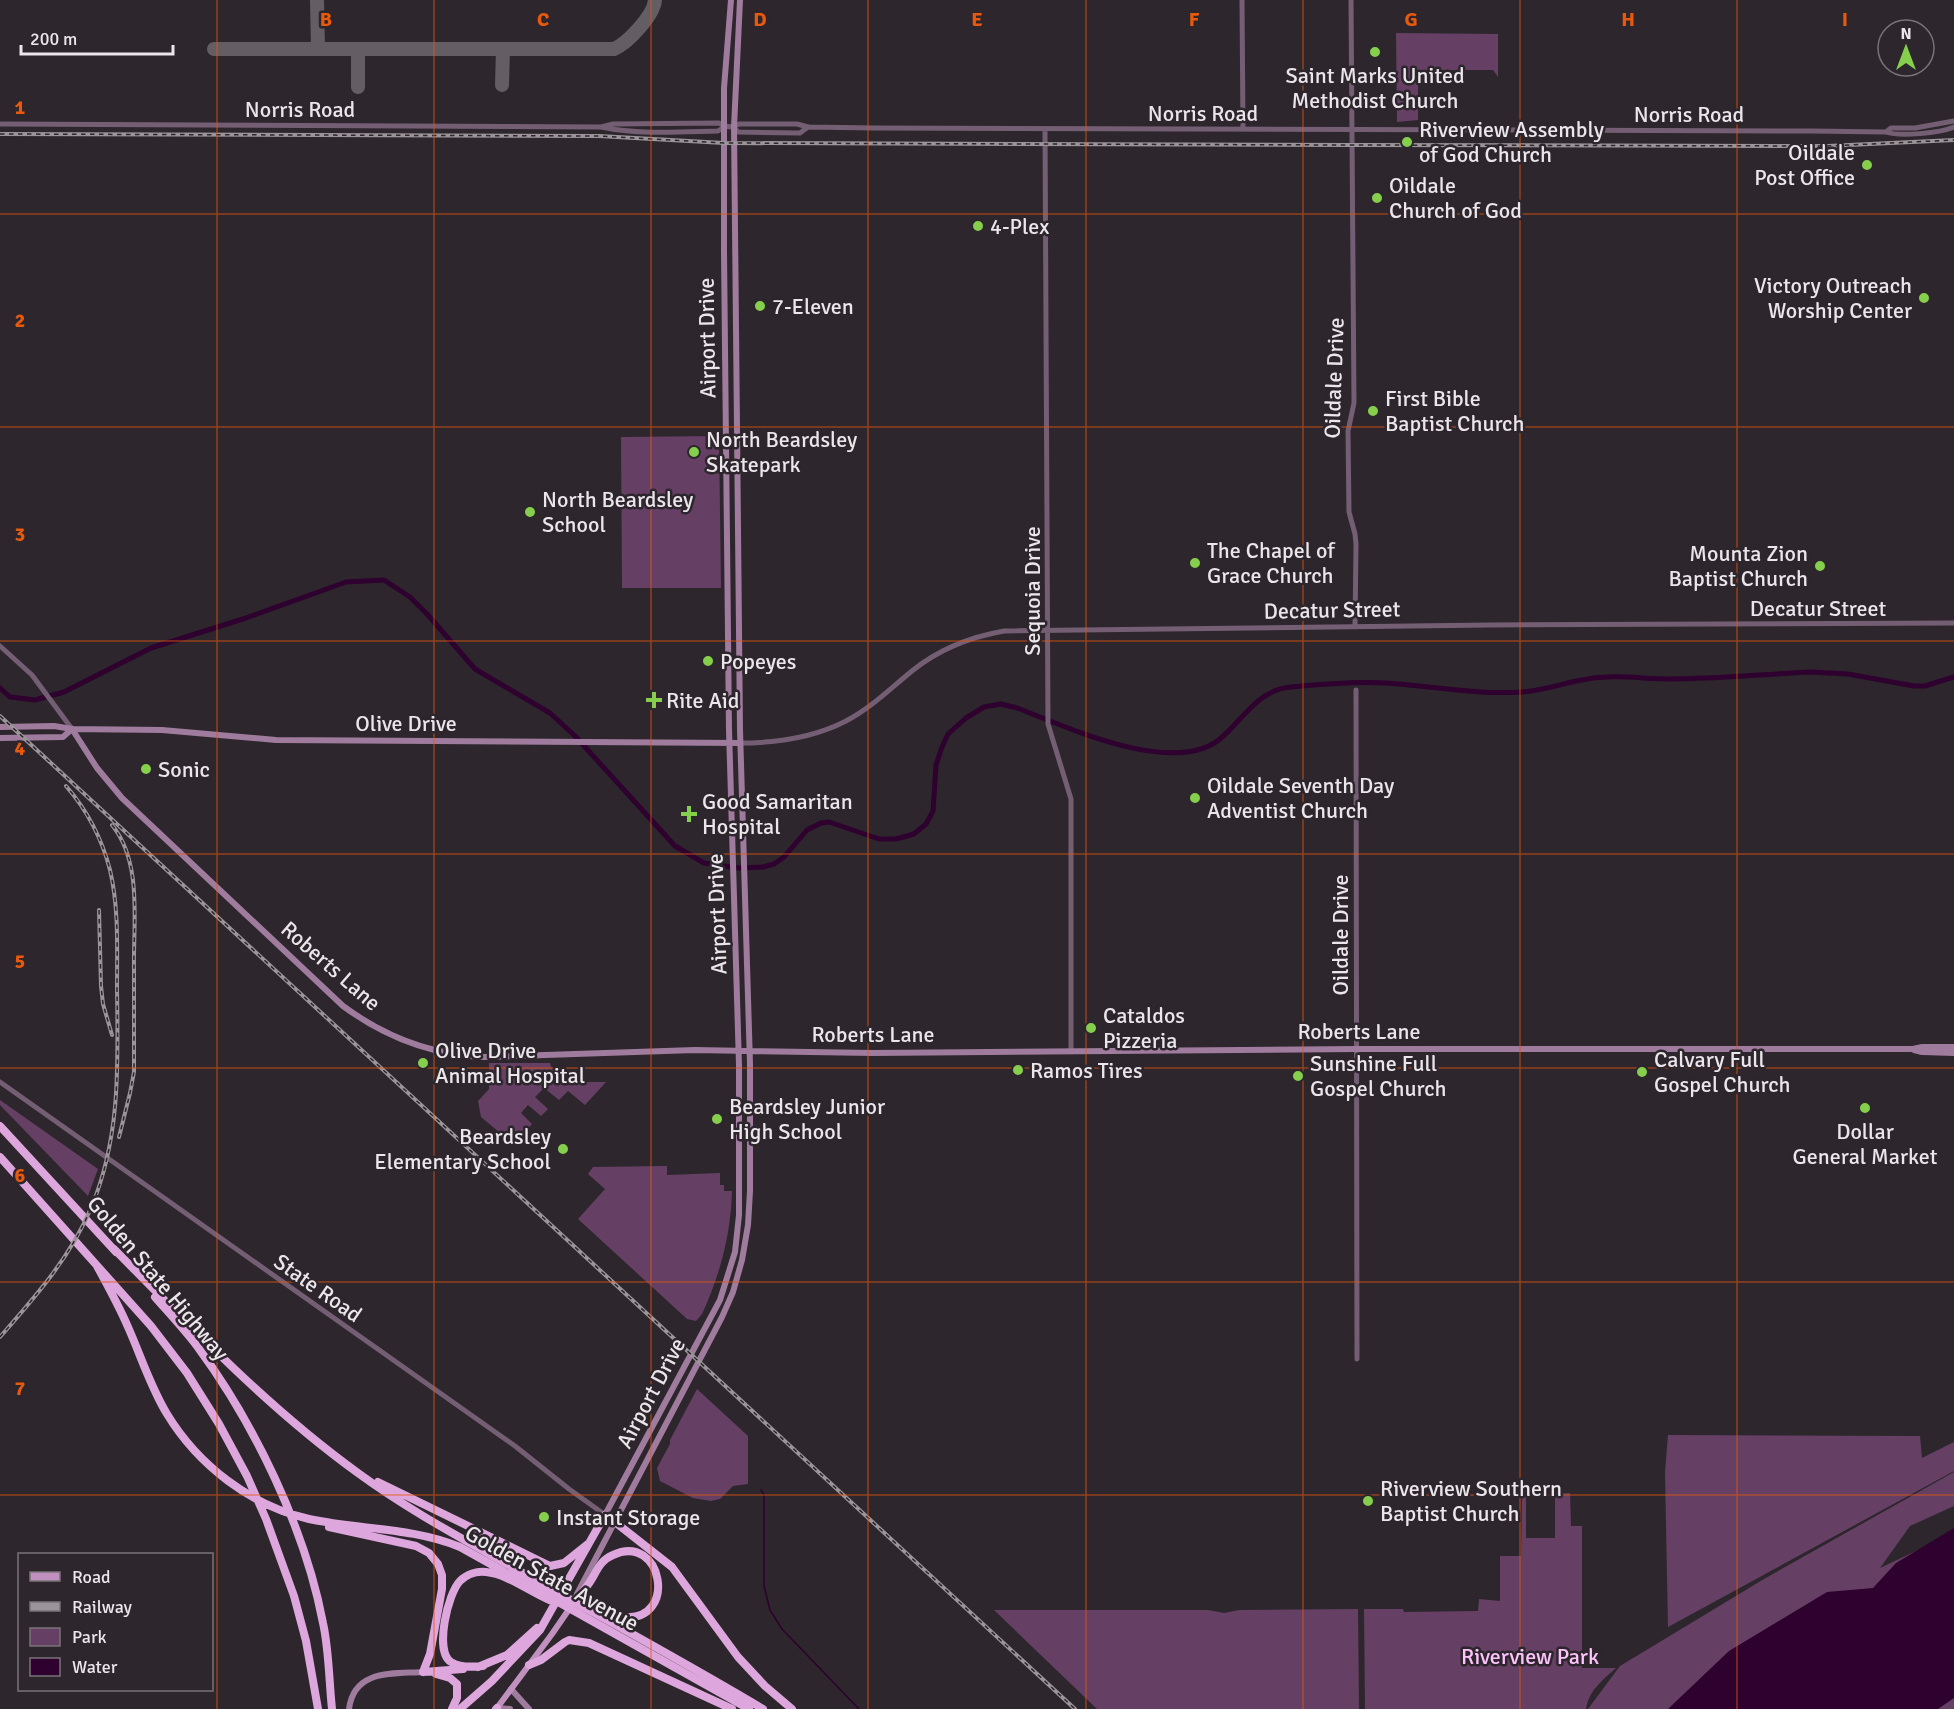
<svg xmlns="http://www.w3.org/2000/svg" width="1954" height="1709" viewBox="0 0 1954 1709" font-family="Signika,sans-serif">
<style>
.green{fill:#654064}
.water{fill:#2e012f}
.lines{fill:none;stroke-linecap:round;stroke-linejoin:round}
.stream{stroke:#2e012f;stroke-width:1.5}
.canal{stroke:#2e012f;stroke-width:5}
.taxiway{stroke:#645e64;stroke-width:14}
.tertiary{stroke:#745e73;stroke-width:5}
.secondary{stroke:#9f7b9d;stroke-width:6}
.primary{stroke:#c091be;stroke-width:6}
.motorway{stroke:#dda6dc;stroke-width:8}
.rail-casing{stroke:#9b959a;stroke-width:4}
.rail{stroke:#2d262d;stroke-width:1.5;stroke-dasharray:4.5;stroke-linecap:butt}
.grid{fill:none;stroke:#e8590c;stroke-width:1.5;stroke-opacity:0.55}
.poi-dot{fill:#86cf4c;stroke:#2d262d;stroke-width:2}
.labels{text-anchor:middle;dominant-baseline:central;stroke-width:5;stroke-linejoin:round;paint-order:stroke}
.poi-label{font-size:22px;fill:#ebe6ea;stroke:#2d262d;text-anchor:start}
.street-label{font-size:22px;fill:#ebe6ea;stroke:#2d262d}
.park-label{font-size:22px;fill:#fec2fc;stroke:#2d262d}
.grid-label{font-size:20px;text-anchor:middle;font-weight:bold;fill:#e8590c;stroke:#2d262d;stroke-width:5;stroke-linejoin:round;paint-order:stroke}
</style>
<rect width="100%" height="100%" fill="#2d262d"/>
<path class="green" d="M1396,33L1498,34V77L1493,70H1418V120L1397,122Z
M719,436L721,588H622L621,437Z
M489,1063H550C554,1078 562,1073 569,1082H606L585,1105L568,1091L559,1100L544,1088L535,1097L548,1109L541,1116L528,1105L521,1113L532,1124L515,1144L512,1143L481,1117L478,1101L489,1089Z
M0,1100L98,1169L88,1196L0,1105Z
M667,1166V1175L720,1173V1185H724V1191H732C731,1234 720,1275 702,1314L696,1321L687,1319L578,1219L605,1189L588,1174L593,1167Z
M697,1389L748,1436V1484L733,1486L720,1499L711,1501L693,1498L660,1481L657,1468L670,1444V1440Z
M1668,1435L1920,1436L1922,1458L1954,1442V1471L1668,1627L1665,1472Z
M1954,1472V1506L1910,1526L1880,1568L1954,1533V1709H1588L1620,1666L1764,1579Z
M1526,1493V1538H1555V1494L1570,1493L1571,1526H1582V1668H1616C1603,1680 1589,1690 1586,1709H1365L1364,1609H1403L1404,1612L1478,1611L1479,1599L1500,1601V1556H1521L1522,1494Z
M1358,1609L1359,1709H1097L994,1610H1208L1224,1613L1239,1610Z"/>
<path class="water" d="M1954,1528V1698L1938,1709H1668L1729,1651L1827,1592L1873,1588L1896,1563Z"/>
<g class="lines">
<path class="stream" d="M761,1490L764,1495V1586L770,1610L782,1629L859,1709"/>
<path class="canal" d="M0,688L10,697L35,700L64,692L151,648L246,618L346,582L384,580L410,597L427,614L475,669L550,713L575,736L675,846L704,863L738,868L763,867L774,864L784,857L807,830L821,823L829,822L879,839H896L914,834L926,824L933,811L936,765L942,747L948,734L966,718L984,707L1001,704L1017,708C1067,727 1173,777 1220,739C1243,720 1257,690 1291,687C1322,684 1355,681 1386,683C1431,686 1477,695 1522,692C1551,690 1578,677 1607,677C1628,676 1649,679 1670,679C1717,679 1764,674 1811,672L1848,674L1914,686H1925L1954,677"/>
<path class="taxiway" d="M317,0L318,49
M214,49H614C628,43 654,15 655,0
M358,49V87
M502,85L503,49"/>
<path class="tertiary" d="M1242,0L1243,129
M1351,0L1354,403L1348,431L1349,512L1355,534L1356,544L1355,627
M0,124L601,127C639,135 679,132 718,131L724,127
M601,127L613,124L719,123C726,128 732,128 739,124H797L808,127L875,128L1811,131L1886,132C1900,137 1940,133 1954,127
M734,127L738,132L800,133L808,127
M1045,129L1048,724L1071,799V1051
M1886,132L1891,128H1915L1954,121
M0,646L32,675L72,729
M1356,690L1357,1359
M740,743C778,743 813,738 846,721C871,708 891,688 912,671C939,649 970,637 1004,631L1490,625L1954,623
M0,1082L515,1446L569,1489L615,1522"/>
<path class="secondary" d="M0,727L54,726L72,729L162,730L276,740L740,743
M72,729L97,768L122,798L343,1006C385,1037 432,1055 484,1057L695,1050L873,1053L1357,1049H1913L1922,1047H1954
M0,738L63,737L72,729
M1914,1050L1922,1052L1954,1053
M605,1515L720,1300L735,1252L739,1215V1065L729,730L724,252V88L731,0
M577,1594L722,1317L733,1292L742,1260L748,1225L750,1191V1064L740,730L734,127L740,0
M511,1689L529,1709
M497,1708L510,1709
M349,1709C354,1669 393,1674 423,1672"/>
<path class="primary" d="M497,1708L552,1634L572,1605"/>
<path class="motorway" d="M0,1126L116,1252
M0,1157L151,1326L187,1373L219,1424L247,1476L266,1519L294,1596L306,1641L318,1709
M114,1249C192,1328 268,1408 358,1473C407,1509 461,1538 514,1568C597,1615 681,1660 763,1709
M97,1266C108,1286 119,1306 128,1327C141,1356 150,1386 167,1414C198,1465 251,1506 309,1519C360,1530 411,1527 460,1547L749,1709
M155,1297C169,1313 184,1329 197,1346C254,1423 305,1528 323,1623C329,1650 329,1681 332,1709
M378,1482L550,1566L564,1563L589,1543
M615,1522L672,1567L738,1657L765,1686L792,1709
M329,1527L416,1546L429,1553L438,1564L442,1575V1589L430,1654L423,1672
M575,1599C579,1595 584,1591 587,1586C596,1575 598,1561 613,1555C663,1532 678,1622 624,1617C608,1616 592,1605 577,1599
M529,1665L541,1660L565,1642L569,1640L589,1643L732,1709
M483,1666C473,1667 460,1668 451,1662C434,1651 448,1593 460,1581C467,1574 477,1571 486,1572C508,1574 533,1594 554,1602
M478,1667L507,1655L537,1628
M423,1672L463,1669
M436,1674L450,1678L457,1684V1698L452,1709
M460,1709L492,1681L540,1630L605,1515
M496,1709L497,1708"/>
<g class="rail-casing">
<path id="rail" d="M0,134L599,136L724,143L1351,145L1828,146L1954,140
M0,716L1075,1709
M112,825C143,863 133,924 134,969C134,1004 134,1038 134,1072L130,1093L119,1137
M99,910L101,986L103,1004L112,1035
M0,1337C35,1297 70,1258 91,1208C121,1137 118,1063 117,988C117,948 119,908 110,870C102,839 87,810 66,786"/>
</g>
<use href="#rail" class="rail"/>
</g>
<path class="grid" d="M217,0V1709M434,0V1709M651,0V1709M868,0V1709M1086,0V1709M1303,0V1709M1520,0V1709M1737,0V1709M0,214H1954M0,427H1954M0,641H1954M0,854H1954M0,1068H1954M0,1282H1954M0,1495H1954"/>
<g class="poi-dot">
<circle cx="1375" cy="52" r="6"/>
<circle cx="1407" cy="142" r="6"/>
<circle cx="1867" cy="165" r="6"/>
<circle cx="1377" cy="198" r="6"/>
<circle cx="978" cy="226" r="6"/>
<circle cx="1924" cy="298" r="6"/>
<circle cx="760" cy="306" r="6"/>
<circle cx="1373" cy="411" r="6"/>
<circle cx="694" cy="452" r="6"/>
<circle cx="530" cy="512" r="6"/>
<circle cx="1195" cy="563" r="6"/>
<circle cx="1820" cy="566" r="6"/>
<circle cx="708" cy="661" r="6"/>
<path d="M651 691h6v6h6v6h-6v6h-6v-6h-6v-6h6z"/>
<circle cx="146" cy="769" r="6"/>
<circle cx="1195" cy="798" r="6"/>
<path d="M686 805h6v6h6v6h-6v6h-6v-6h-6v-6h6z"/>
<circle cx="1091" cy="1028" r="6"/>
<circle cx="423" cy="1063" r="6"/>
<circle cx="1018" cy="1070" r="6"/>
<circle cx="1642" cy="1072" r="6"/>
<circle cx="1298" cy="1076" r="6"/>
<circle cx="1865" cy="1108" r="6"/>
<circle cx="717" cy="1119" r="6"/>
<circle cx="563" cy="1149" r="6"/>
<circle cx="1368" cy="1501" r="6"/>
<circle cx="544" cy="1517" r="6"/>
</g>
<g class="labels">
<g class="poi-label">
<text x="1375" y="75" text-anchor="middle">Saint Marks United<tspan x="1375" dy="25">Methodist Church</tspan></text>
<text x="1419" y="129">Riverview Assembly<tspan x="1419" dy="25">of God Church</tspan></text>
<text x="1855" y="152" text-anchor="end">Oildale<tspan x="1855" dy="25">Post Office</tspan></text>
<text x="1389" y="185">Oildale<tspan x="1389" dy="25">Church of God</tspan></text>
<text x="990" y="226">4-Plex</text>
<text x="1912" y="285" text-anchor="end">Victory Outreach<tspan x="1912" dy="25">Worship Center</tspan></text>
<text x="772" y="306">7-Eleven</text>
<text x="1385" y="398">First Bible<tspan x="1385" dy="25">Baptist Church</tspan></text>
<text x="706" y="439">North Beardsley<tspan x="706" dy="25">Skatepark</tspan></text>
<text x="542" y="499">North Beardsley<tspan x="542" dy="25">School</tspan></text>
<text x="1207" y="550">The Chapel of<tspan x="1207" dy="25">Grace Church</tspan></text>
<text x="1808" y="553" text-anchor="end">Mounta Zion<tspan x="1808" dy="25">Baptist Church</tspan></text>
<text x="720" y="661">Popeyes</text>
<text x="666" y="700">Rite Aid</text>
<text x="158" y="769">Sonic</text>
<text x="1207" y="785">Oildale Seventh Day<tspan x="1207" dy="25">Adventist Church</tspan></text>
<text x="702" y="801">Good Samaritan<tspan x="702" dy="25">Hospital</tspan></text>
<text x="1103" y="1015">Cataldos<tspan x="1103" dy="25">Pizzeria</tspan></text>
<text x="435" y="1050">Olive Drive<tspan x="435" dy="25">Animal Hospital</tspan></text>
<text x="1654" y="1059">Calvary Full<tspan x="1654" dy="25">Gospel Church</tspan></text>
<text x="1310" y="1063">Sunshine Full<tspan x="1310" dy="25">Gospel Church</tspan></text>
<text x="1030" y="1070">Ramos Tires</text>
<text x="729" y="1106">Beardsley Junior<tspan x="729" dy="25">High School</tspan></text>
<text x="1865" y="1131" text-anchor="middle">Dollar<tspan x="1865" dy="25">General Market</tspan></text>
<text x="551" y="1136" text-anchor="end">Beardsley<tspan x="551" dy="25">Elementary School</tspan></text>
<text x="1380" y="1488">Riverview Southern<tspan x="1380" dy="25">Baptist Church</tspan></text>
<text x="556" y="1517">Instant Storage</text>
</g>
<g class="street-label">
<text x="300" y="109">Norris Road</text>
<text x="1203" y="113">Norris Road</text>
<text x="1689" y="114">Norris Road</text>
<text transform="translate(707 338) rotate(-91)">Airport Drive</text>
<text transform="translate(1334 378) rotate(-88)">Oildale Drive</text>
<text transform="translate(1032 591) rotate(-90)">Sequoia Drive</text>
<text x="1818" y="608">Decatur Street</text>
<text transform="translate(1332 610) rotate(-1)">Decatur Street</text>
<text x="406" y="723">Olive Drive</text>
<text transform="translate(717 914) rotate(-92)">Airport Drive</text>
<text transform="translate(1340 935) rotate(-90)">Oildale Drive</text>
<text transform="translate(331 966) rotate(41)">Roberts Lane</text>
<text x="1359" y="1031">Roberts Lane</text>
<text x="873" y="1034">Roberts Lane</text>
<text transform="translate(158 1278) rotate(50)">Golden State Highway</text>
<text transform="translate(318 1288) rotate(35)">State Road</text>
<text transform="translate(651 1393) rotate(-62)">Airport Drive</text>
<text transform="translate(552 1578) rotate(29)">Golden State Avenue</text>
</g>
<g class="park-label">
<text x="1530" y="1656">Riverview Park</text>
</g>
</g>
<g class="grid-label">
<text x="326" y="26">B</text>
<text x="543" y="26">C</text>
<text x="760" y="26">D</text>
<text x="977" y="26">E</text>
<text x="1194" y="26">F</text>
<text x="1411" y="26">G</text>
<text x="1628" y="26">H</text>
<text x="1845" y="26">I</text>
<text x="20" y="114">1</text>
<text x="20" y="327">2</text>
<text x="20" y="541">3</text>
<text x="20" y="755">4</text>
<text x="20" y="968">5</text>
<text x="20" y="1182">6</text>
<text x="20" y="1395">7</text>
</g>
<rect x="18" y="1553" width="195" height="138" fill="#2d262d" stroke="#797379" stroke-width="1.5"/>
<rect x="30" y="1572" width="30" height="9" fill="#c091be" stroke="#797379" stroke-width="1.5"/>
<text x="72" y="1583" font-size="18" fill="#ebe6ea">Road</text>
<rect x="30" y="1602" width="30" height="9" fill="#9b959a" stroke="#797379" stroke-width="1.5"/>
<text x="72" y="1613" font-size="18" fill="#ebe6ea">Railway</text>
<rect x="30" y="1628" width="30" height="18" fill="#654064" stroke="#797379" stroke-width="1.5"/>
<text x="72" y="1643" font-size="18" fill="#ebe6ea">Park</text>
<rect x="30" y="1658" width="30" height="18" fill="#2e012f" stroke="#797379" stroke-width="1.5"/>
<text x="72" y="1673" font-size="18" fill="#ebe6ea">Water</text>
<g transform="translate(1906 48)"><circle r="28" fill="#2d262d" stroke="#797379" stroke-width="1.5"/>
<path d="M0-4.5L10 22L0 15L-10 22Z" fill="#86cf4c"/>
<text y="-9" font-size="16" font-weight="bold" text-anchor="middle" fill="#ebe6ea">N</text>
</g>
<path d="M21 45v9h152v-9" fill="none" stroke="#ebe6ea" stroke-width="3"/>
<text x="30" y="45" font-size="18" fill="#ebe6ea" stroke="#2d262d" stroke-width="4.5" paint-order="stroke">200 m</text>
</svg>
